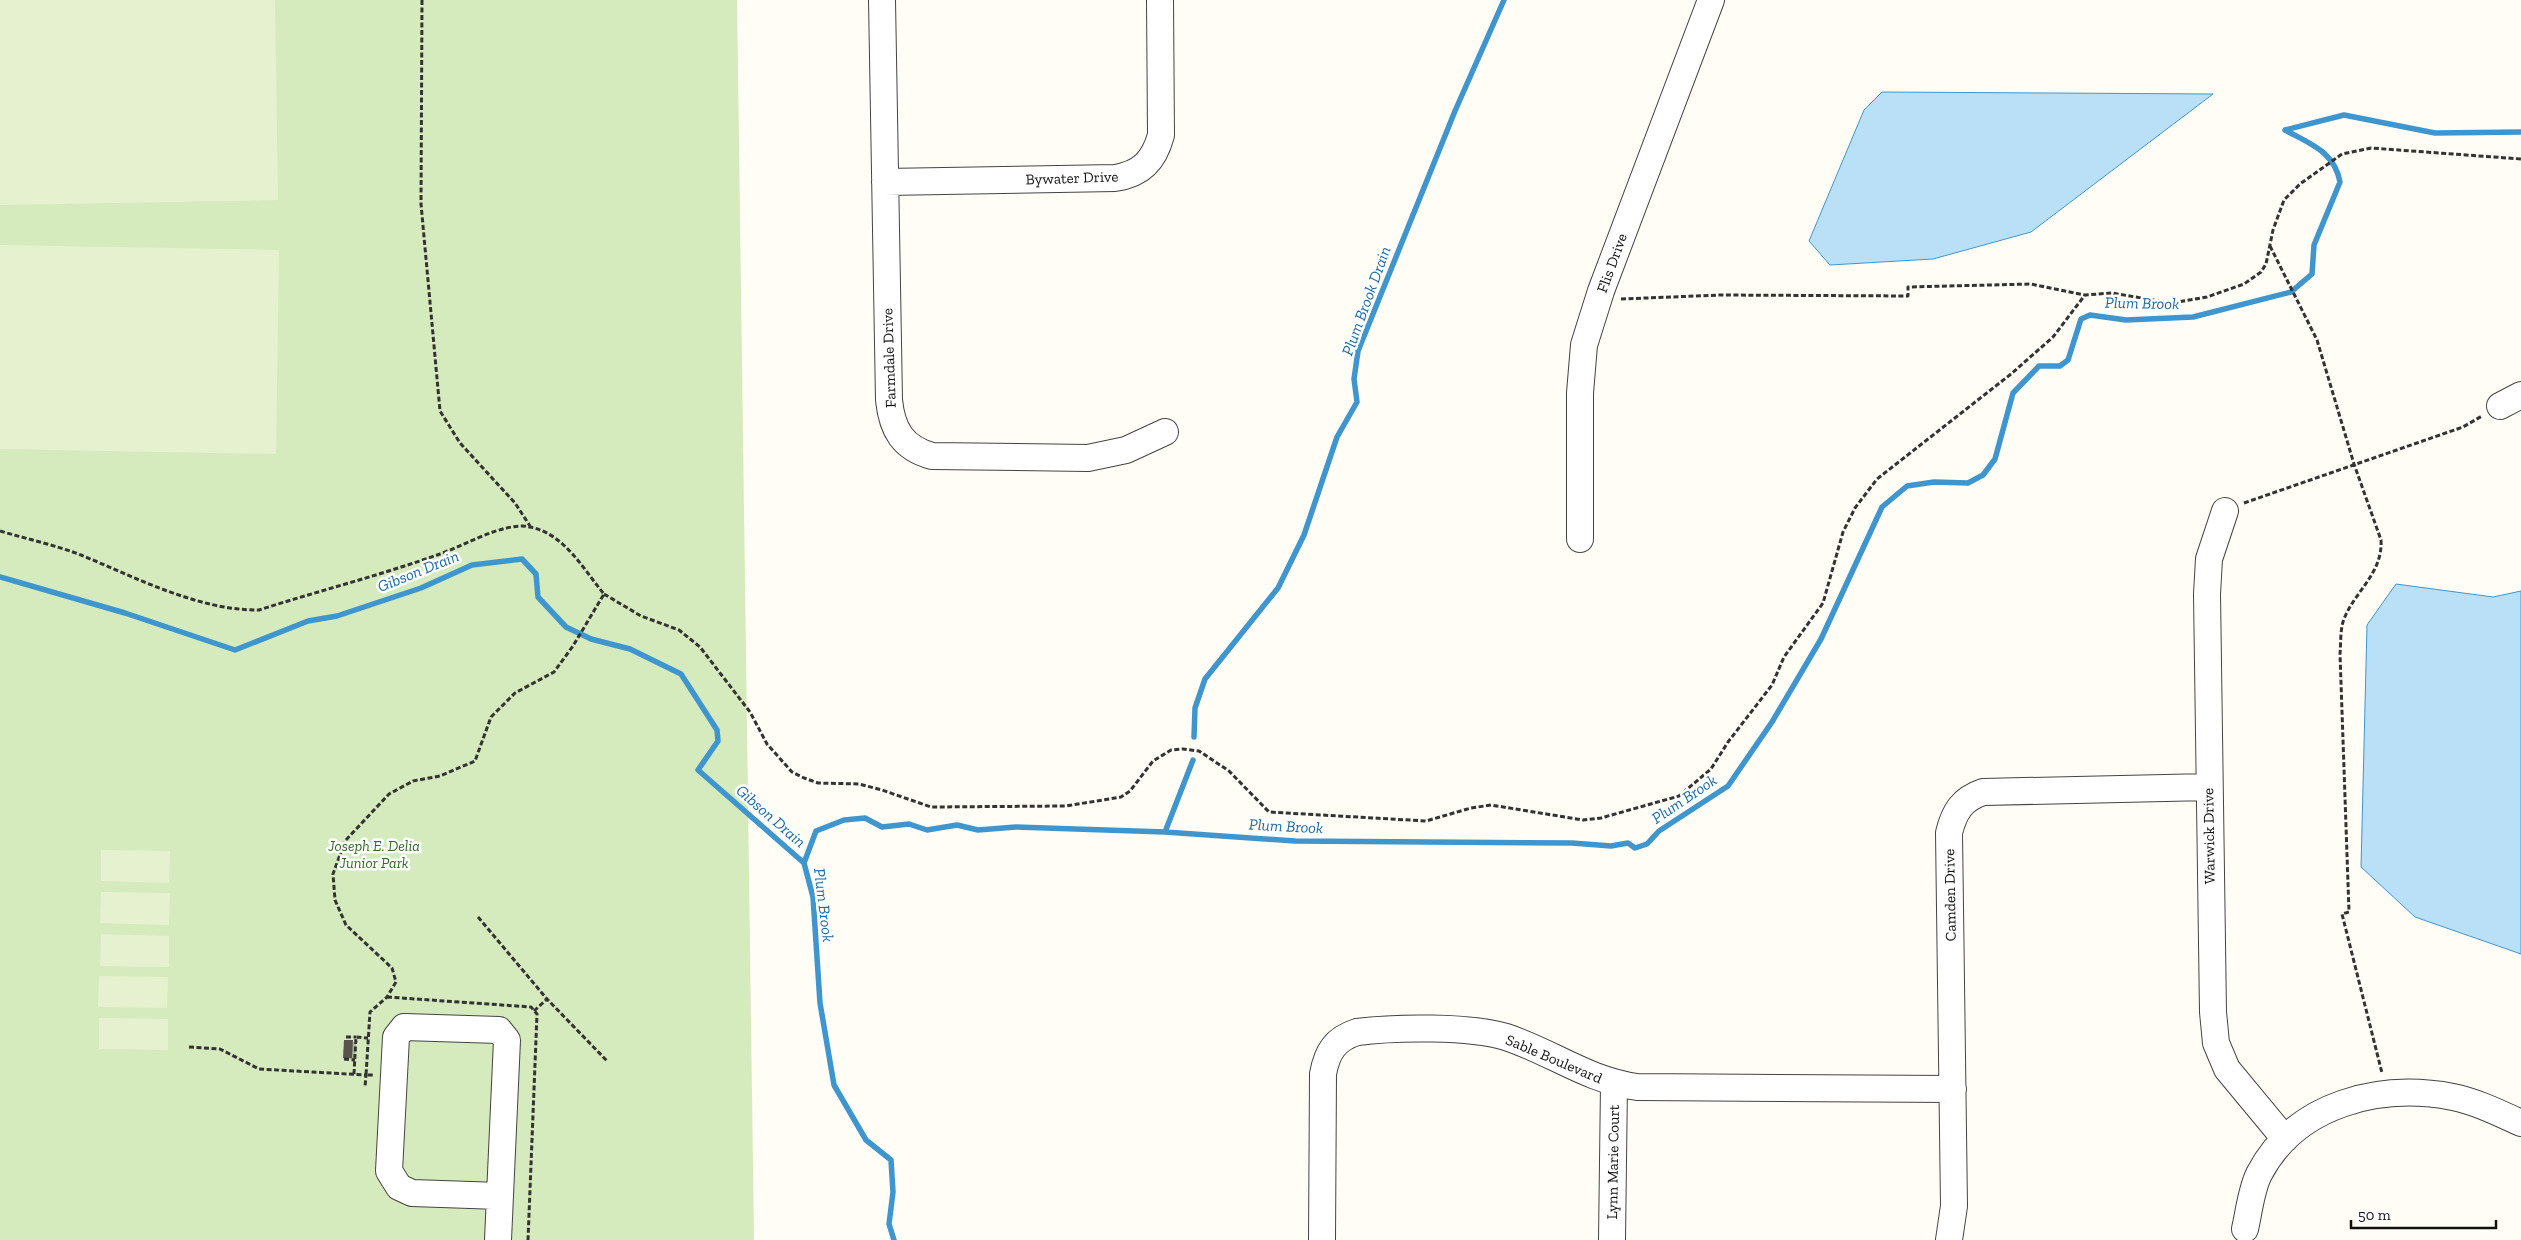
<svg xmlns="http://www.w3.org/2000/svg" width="2521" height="1240" viewBox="0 0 2521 1240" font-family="'Zilla Slab',serif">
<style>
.green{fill:#d5ebbd}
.pitch{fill:#e6f2cf}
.water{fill:#b9e0f7;stroke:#3f96cf}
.shadow{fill:#0003}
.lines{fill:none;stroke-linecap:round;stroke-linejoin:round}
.stream{stroke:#3f96cf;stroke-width:5.5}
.building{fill:#5a524d}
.minor-casing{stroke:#444;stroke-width:28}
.path{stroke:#333;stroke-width:3;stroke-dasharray:5 2.5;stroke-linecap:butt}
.minor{stroke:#fff;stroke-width:26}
.labels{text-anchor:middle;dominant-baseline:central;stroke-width:5;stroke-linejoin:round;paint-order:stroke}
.street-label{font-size:15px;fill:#111;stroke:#fff}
.park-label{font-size:15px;font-style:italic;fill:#2f6b1f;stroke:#fff}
.water-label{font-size:16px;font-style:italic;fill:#1768a6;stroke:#fff}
</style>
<rect width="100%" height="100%" fill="#fffdf5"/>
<path class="green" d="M0,0H737L754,1240H0Z"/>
<path class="pitch" d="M0,0H275L278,200L0,205Z
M0,245L279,250L276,454L0,449Z
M101,850L170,851L169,883L101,881Z
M101,892L170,893L169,925L100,923Z
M101,934L169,936V967L100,966Z
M99,976L168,977L167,1008L98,1007Z
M99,1018L168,1019V1050L99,1049Z"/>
<path class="water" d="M1882,92L2213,94L2031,232L1933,259L1830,265L1809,241L1864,110Z
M2396,584L2493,597L2521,591V954L2415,917L2361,867L2367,625Z"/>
<path class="shadow" d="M353,1042L356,1043L355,1059H347L344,1057Z"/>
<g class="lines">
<path class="stream" d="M0,577L125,613L235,650L308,621L337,616L421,588L472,565L522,559L536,574L538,597L566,627L591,639L630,649L681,674L717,730L718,741L698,770L804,863
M1194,737L1195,708L1205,679L1278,588L1304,535L1337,437L1357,402L1354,379L1358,351L1455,111L1504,0
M1165,832L1193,760
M894,1240L889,1224L893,1192L891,1160L866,1140L834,1085L820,1003L813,897L804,863L816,831L844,820L865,818L882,827L909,824L927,830L957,825L978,830L1016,827L1165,832L1295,841L1572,843L1611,846L1628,843L1635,848L1647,844L1659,831L1728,786L1772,722L1821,639L1882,507L1907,486L1934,482L1968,483L1983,475L1995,459L2013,393L2039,366H2060L2068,360L2081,319L2090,315L2126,320L2193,317L2291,292L2312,274L2314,245L2340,182C2334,151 2310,144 2285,130L2344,115L2435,133L2521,132"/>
</g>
<path class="building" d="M344,1040H353L352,1058H343Z"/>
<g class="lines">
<g class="minor-casing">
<path id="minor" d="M882,0L889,400C892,430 903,448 932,456L1088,458L1126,450L1165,432
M885,182L1115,178C1141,174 1154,161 1161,135L1160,0
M2500,406L2521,395
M2225,511L2209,559L2207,594L2213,1012L2216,1043L2227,1069L2285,1139
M1580,539V393L1584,345L1601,291L1711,0
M2245,1229C2249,1212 2251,1190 2259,1174C2296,1103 2380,1083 2453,1097C2477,1102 2499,1113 2521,1123
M498,1240L507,1040L499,1030L404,1027L396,1037L389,1171L399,1187L412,1193L500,1196
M1322,1240L1323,1074C1327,1052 1335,1039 1357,1032C1395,1027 1470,1026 1506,1037C1552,1052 1587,1080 1637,1087L1953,1089
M1612,1240L1614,1084
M1949,1240L1954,1206L1949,833C1954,812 1962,799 1983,792L2209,787"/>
</g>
<path class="path" d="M422,0L421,204L440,411L460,443L515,503L530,526
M2270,246L2317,340L2354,464L2381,540C2383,573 2355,591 2344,619C2340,629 2341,643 2340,654L2349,912L2342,914L2382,1073
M1621,299L1721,295L1908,296V287L2031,284L2085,295
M2244,503L2463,427L2482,416
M0,531C27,539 55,545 81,555C134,577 200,611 259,610C318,591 378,576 437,555C462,547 504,521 530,527C565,534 583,569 604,594L573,646L554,672L515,693L491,717L475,761L440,776L413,781L389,794L345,841L333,874L335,900L346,925L392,968L396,982L387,997L370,1012L366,1075H373
M604,594L641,616L679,630L700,647L750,712L767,744L792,772L804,778L818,783L859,784L882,790L931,807L1066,806L1121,797L1130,791L1153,761L1171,750L1183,749L1199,751L1229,771L1269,812L1426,821L1471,808L1491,805L1583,820L1601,818L1679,796L1711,769L1728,742L1772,685L1784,657L1823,603L1843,532L1855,508L1877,479L2011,374L2053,337L2085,295L2112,293L2171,303L2207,297L2244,284L2261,272L2266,264L2273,230L2284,200L2300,184L2342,154L2371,148L2521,159
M478,917L547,999L608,1062
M387,997L531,1007L537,1014L528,1240
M534,1011L547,999
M346,1037H356
M189,1047L220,1049L259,1069L366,1075L365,1087
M344,1059L355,1060
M354,1074L356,1037L368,1038"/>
<use href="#minor" class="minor"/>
</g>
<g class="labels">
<g class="street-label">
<text transform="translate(1072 178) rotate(-2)">Bywater Drive</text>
<text transform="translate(1612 263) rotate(-70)">Flis Drive</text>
<text transform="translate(889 358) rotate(-92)">Farmdale Drive</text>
<text transform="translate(2209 836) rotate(-91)">Warwick Drive</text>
<text transform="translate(1950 895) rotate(-91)">Camden Drive</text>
<text transform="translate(1554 1059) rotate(23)">Sable Boulevard</text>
<text transform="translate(1613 1162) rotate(-89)">Lynn Marie Court</text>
</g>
<g class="park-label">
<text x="374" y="846">Joseph E. Delia<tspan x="374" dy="17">Junior Park</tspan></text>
</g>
<g class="water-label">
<text transform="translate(1366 301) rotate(-70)">Plum Brook Drain</text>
<text transform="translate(2142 303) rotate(1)">Plum Brook</text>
<text transform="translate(418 571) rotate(-22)">Gibson Drain</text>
<text transform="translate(1684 799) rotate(-34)">Plum Brook</text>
<text transform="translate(771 816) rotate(41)">Gibson Drain</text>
<text transform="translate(1286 826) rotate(3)">Plum Brook</text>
<text transform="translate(824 905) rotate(83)">Plum Brook</text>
</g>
</g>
<path d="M2351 1220v8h145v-8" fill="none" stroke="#111111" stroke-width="2.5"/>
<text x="2358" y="1220" font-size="15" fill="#111111" stroke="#ffffff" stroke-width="4" paint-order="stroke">50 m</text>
</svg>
